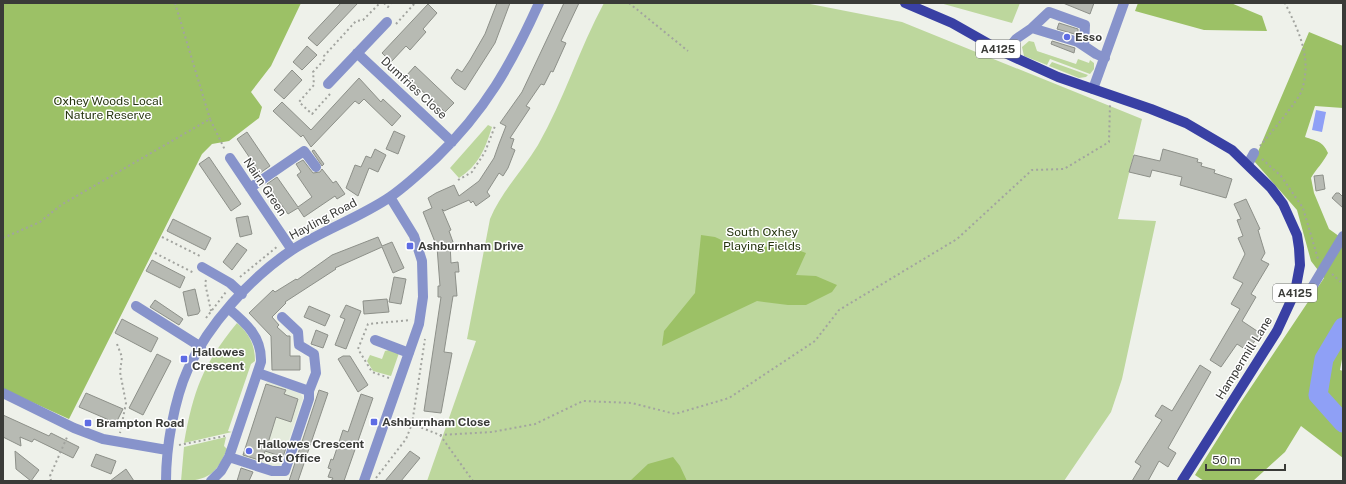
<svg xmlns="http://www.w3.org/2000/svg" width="1346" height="484" viewBox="0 0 1346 484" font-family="'Public Sans',sans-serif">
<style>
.built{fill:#e4ebdc}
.green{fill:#bdd79d}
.forest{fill:#9cc166}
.water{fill:#8fa0f6}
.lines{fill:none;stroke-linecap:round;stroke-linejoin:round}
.river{stroke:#8fa0f6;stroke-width:19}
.building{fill:#b7bab3;stroke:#8d9089}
.path{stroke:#a2a49f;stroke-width:2;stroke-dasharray:2 3;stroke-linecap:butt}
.minor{stroke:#8793cb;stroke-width:10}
.major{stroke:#3940a4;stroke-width:10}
.poi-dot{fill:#5e6ce4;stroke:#fff;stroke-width:1.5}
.labels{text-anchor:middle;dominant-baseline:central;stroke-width:3;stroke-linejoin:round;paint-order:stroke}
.shield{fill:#fff;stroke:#757674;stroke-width:1}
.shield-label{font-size:11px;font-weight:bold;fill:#3a3b38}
.poi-label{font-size:12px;font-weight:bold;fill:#3a3b38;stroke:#fff;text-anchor:start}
.street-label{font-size:12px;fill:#3a3b38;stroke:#fff}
.park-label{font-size:12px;fill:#26350f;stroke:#fff}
</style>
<rect width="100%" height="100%" fill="#eef1ea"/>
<path class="built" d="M268,380L299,391L303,398L280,466L272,469L241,458Z"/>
<path class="green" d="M604,3H805L902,22L1142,119L1118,219L1156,221L1122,379L1111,412L1064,481H427L476,341L467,339L490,219C501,192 523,170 538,145C564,100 579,49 604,3Z
M940,3H1020L1012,23Z
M1029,41L1034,42L1037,51L1076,64L1078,59L1089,63L1090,60L1094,63V69L1090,74L1050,59L1047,65L1024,56L1022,47Z
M1052,62L1088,75L1086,77L1079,78L1049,66Z
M488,125L492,127C485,149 479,165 459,178L450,168Z
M237,323C249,333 255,345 255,361L251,364L228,431L232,432L184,443C194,389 202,366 237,323Z
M389,350L399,353L391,376L373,371L367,361L370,355L382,359L385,351Z
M226,437L224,446L227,449C217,474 207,481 181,481L184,447Z"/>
<path class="forest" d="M3,3H301L271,66L251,92L262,107L259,118L229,141L212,144L202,154L69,419L3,389Z
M1138,3H1231L1262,16L1267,31L1204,30L1135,11Z
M1309,32L1343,46V108L1315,106L1305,137C1316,141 1323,141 1328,153C1323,163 1316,169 1311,178L1314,193L1329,229L1343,239V354L1340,370L1343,371V458L1301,426L1285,452L1253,481H1204L1195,475L1239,405L1324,278L1311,261L1297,210L1254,161Z
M701,235L715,237L745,251L781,244L806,253L796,275L816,276L837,285L832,292L806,305H788L757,301L662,346L664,331L695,293Z
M673,457L680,466L687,481H630L648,464Z"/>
<path class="water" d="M1316,110L1326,112L1322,132L1312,130Z"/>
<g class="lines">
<path class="river" d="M1343,327L1324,359L1318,395L1343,423"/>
</g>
<path class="building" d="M341,3H358L317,46L308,38Z
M497,3H510L495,43L465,90L455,83L451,78L457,69L462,72L470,60L485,34Z
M564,3H579L561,41L566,43L553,72L551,71L544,85L541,84L526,106L530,108L510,138L514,139L511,148L515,150L508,168L503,176L499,173L487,192L490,196L476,206L473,201L471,203L469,200L444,211L442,209L451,230L449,231L453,242L450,243L451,263L458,262L459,272H455L457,296H453L444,352L452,353L441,413L424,411L441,297H438V286H440L437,247L423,212L432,208L428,198L436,193L454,185L459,196L479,181L494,158L499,144L506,126L500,123L522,92Z
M1063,3H1094L1090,14Z
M428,4L437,13L423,29L426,32L410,50L406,46L391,62L382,53Z
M1059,23L1078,29V35L1057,29Z
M1052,41L1075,48L1074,53L1051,44Z
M307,46L317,55L302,70L293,62Z
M415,66L454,103L445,112L406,76Z
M292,70L302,80L284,99L274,90Z
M359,78L381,102L383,99L401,116L392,126L364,99L359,104L355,101L311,147L303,135L301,137L273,111L282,102L311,130Z
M394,131L405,136L398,154L386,149Z
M247,132L270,166L260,173L237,139Z
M375,149L386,155L378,172L369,168L358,196L346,188L355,165L361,167L366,156L371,158Z
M1163,149L1198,159L1197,162L1202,163L1201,166L1215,170L1214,173L1232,179L1226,198L1180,185L1182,177L1152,170L1150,177L1129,172L1134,155L1160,161Z
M314,150L324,164L322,166L312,151Z
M209,157L241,204L231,211L199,164Z
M303,160L313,173L320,172L322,169L333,183L336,181L345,194L337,199L335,196L304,217L298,208L288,214L267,184L277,177L298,207L312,197L297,175L301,172L296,164Z
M1323,175L1325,189L1316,191L1314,176Z
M1336,193H1339L1343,197V208L1332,198Z
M1246,199L1260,229L1258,230L1265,253L1261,260L1269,264L1251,294L1256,297L1242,321L1260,333L1248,351L1237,344L1221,367L1210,360L1240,309L1231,304L1243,283L1233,278L1245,254L1238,238L1243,236L1237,220L1241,219L1234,204Z
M248,216L252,234L240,237L236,218Z
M173,219L211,238L205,250L167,231Z
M378,237L382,246L392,242L404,268L393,273L382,247L335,268L336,269L285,302L286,303L272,317L279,325L277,327L287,336H290V356H300V370H272L271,336L249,313L273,290L275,292L296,279L297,280L332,255Z
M237,243L247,250L232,270L223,262Z
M152,260L185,277L180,288L146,271Z
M394,277L406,279L401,304L389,302Z
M195,289L200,311L198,314L188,316L183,292Z
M387,299L389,312L364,314L363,301Z
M155,300L183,319L179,325L150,307Z
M346,305L361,311L346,349L335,345L345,319L340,317Z
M309,306L330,315L325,326L304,317Z
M122,319L158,338L151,352L115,333Z
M316,330L328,335L323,348L311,344Z
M157,354L171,361L143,415L129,408Z
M343,356H350L368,385L358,392L338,359Z
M1200,365L1211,372L1168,448L1176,453L1168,467L1159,461L1148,481H1132L1141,466L1135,462L1162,420L1155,416L1162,405L1172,411Z
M266,384L286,390L284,394L298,399L291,422L276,417L268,443L286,448L283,457L265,451L262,461L243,455Z
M319,390L328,393L298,481H289Z
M86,393L123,409L116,423L79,407Z
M361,394L373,398L344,481H331L333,478L328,477L331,469L328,468L331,459L333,460L343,430L348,432Z
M3,415L49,436L51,433L79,447L73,458L34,439L32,442L20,437L21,446L3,437Z
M15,451L39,470L31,481L16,469Z
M410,451L420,458L401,481H385Z
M96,454L116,461L111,474L91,466Z
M241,468L253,472L249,481H237Z
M126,469L134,481H110Z"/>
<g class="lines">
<path class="path" d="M175,3L210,119
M384,3L388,7L391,3
M629,3L688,51
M396,24L415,3
M330,94L312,114L299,102L314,85L313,72L324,60V56L356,21L363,20L380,3
M1260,146C1268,136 1299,100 1302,90C1312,57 1299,32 1285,3
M1262,159L1281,176L1303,208L1318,259
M458,180L472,172L485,152L495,126
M162,237L202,257
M3,238L40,222L61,205L210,119L225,150
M155,253L194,273
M1332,274L1343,284
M240,277L278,246
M206,280L205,283L211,311
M206,318L226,292
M117,344L122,357L120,372L126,403L120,433
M389,378L372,372L358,349L368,324L411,320
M412,424L440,435L492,432L535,424L583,401L632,403L675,414L729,398L815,341L839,310L957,239L1032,170L1064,169L1109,142L1110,104
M440,435L473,481
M179,445L225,436
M376,478L406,439L412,424L425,339
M51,481L50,476L68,435"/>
<path class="minor" d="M1032,28L1049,12L1085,25L1084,46
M357,53L452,142
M1005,53L1016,39L1032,28L1078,42L1096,54L1105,58
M328,84L387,22
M1093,89L1124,3
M230,158L292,250
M1248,164L1254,153
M250,188L304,151L316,167
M202,267L230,283L242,294
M1295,292L1306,293L1311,289L1343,236
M136,306L201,347
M282,317L298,332L299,345L314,354L316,373L309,391
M375,340L409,353
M3,393L74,428L103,439L167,450
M229,457L272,471H285L309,399V391L258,373
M166,481C166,447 174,400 188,369C208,325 251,277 292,250C323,230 359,218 390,197C406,186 421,172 436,158C485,111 511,65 539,3
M211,481L221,471L229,457L261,362C262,337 246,323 228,308
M364,481L419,324L423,297L422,261L414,236L390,197"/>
<path class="major" d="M905,3L952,23L1005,53L1058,77L1151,109L1186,123L1232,150L1271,188L1283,204L1297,235L1299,248L1300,265L1295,292L1277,331L1182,481"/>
</g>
<g class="poi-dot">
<circle cx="1067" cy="37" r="4"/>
<rect x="406" y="242" width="8" height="8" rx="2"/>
<rect x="180" y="355" width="8" height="8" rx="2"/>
<rect x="370" y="418" width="8" height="8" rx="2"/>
<rect x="84" y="419" width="8" height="8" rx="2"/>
<circle cx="249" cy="451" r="4"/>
</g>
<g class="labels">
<g class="shield">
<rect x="976" y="40" width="44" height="18" rx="3"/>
<rect x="1273" y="284" width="44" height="18" rx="3"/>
</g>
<g class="shield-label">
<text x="998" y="49">A4125</text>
<text x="1295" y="293">A4125</text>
</g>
<g class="poi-label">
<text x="1075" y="37">Esso</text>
<text x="418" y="246">Ashburnham Drive</text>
<text x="192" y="352">Hallowes<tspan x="192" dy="14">Crescent</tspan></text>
<text x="382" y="422">Ashburnham Close</text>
<text x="96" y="423">Brampton Road</text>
<text x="257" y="444">Hallowes Crescent<tspan x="257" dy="14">Post Office</tspan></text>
</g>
<g class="street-label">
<text transform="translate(414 88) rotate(43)">Dumfries Close</text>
<text transform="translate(265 187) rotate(56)">Nairn Green</text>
<text transform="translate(323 219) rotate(-28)">Hayling Road</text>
<text transform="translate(1244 358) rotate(-58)">Hampermill Lane</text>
</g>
<g class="park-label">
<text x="108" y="101">Oxhey Woods Local<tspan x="108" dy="14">Nature Reserve</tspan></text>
<text x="762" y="232">South Oxhey<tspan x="762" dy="14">Playing Fields</tspan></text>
</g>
</g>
<rect width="1346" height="484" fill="none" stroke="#3a3b38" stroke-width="8"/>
<path d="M1206 464v6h79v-6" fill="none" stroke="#3a3b38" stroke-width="2"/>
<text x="1212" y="464" font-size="12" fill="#3a3b38" stroke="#ffffff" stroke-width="3" paint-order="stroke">50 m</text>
</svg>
